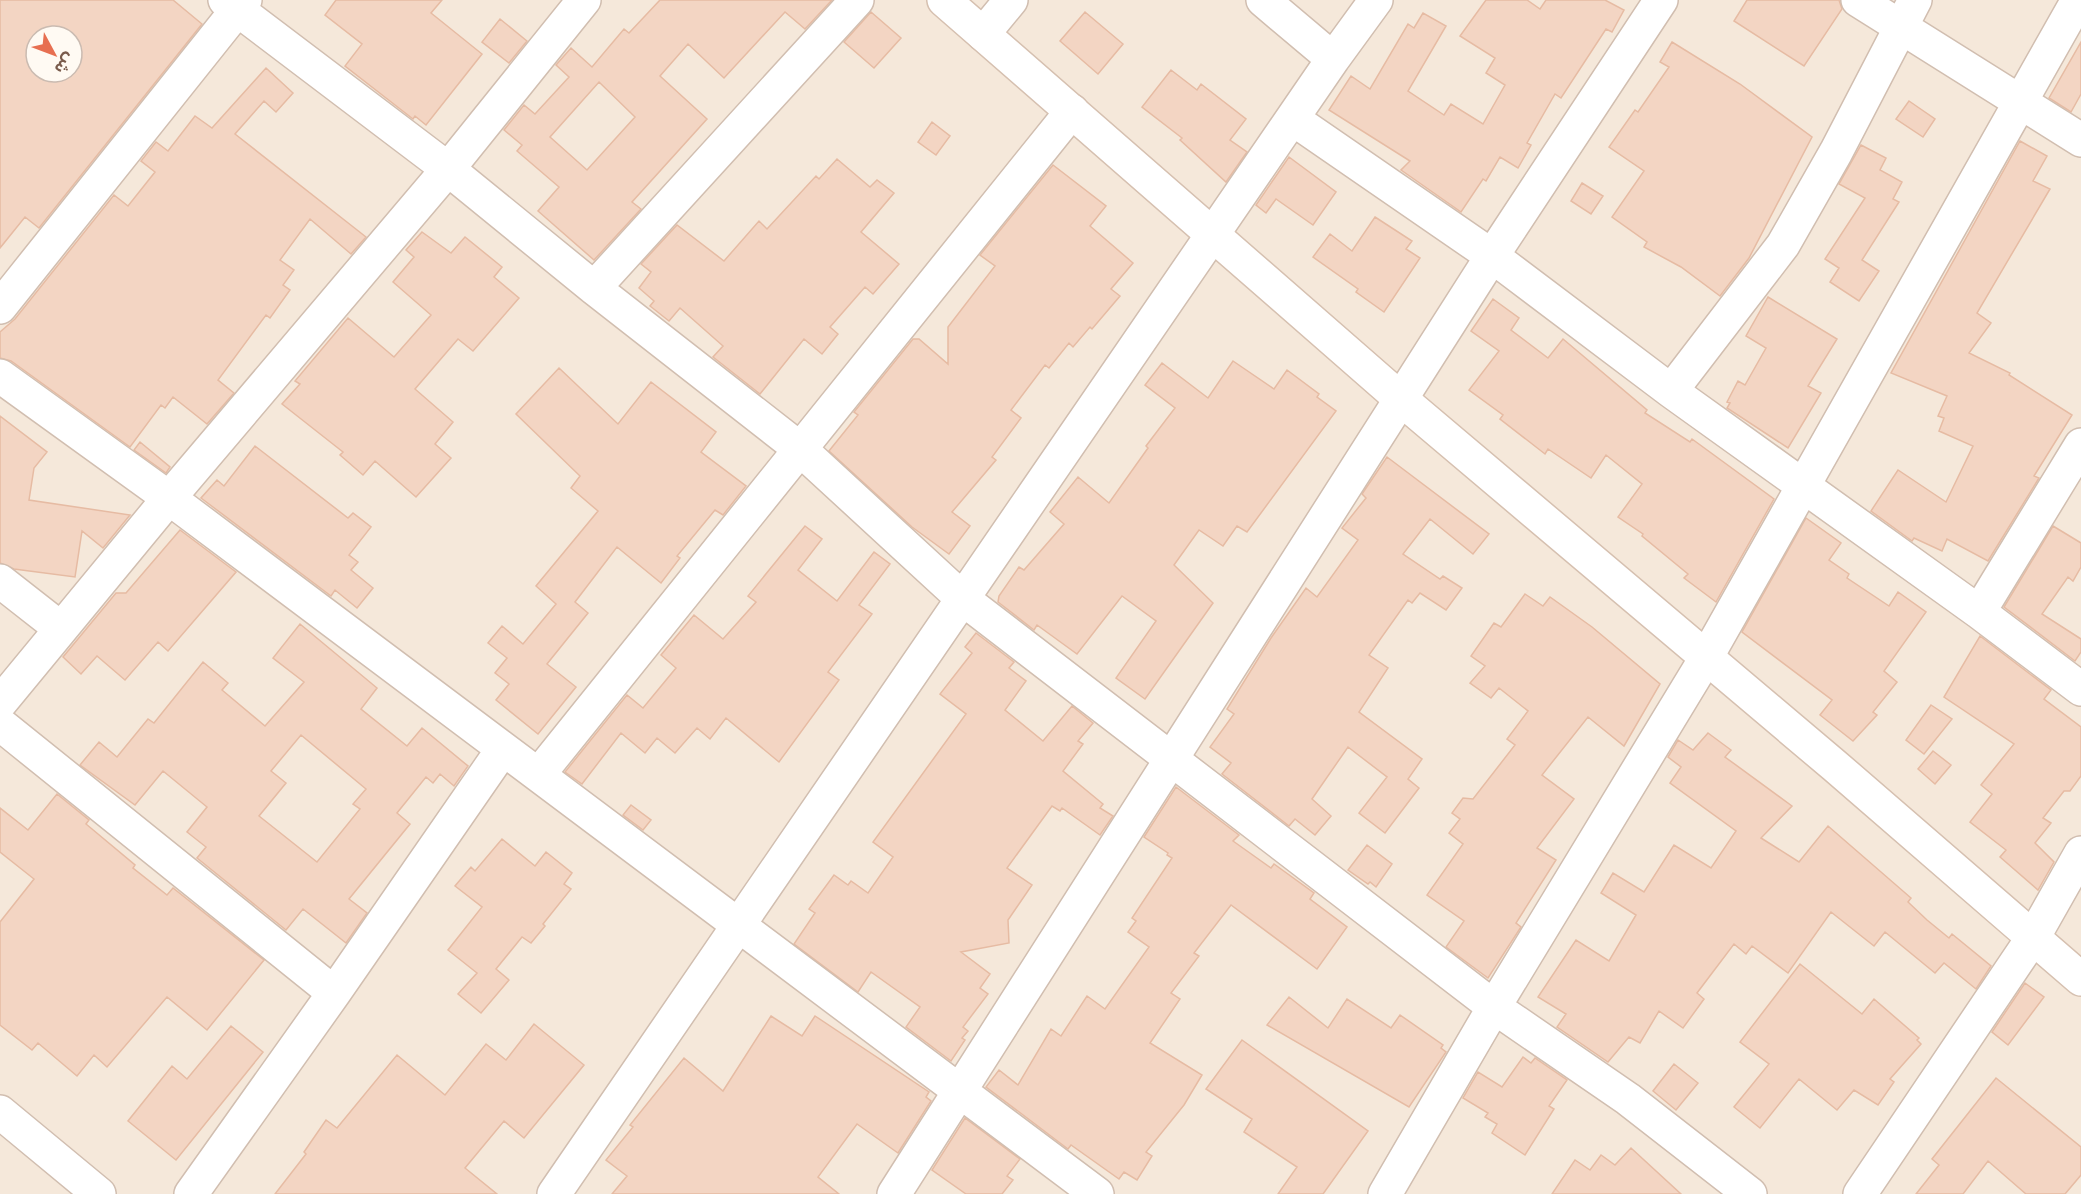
<svg xmlns="http://www.w3.org/2000/svg" width="2081" height="1194" viewBox="0 0 2081 1194" font-family="'Sofia Sans Condensed','Noto Sans Arabic',sans-serif">
<style>
.residential{fill:#f5e8da;fill-rule:evenodd}
.building{fill:#f3d5c3;stroke:#e6bba3;stroke-width:1.5;fill-rule:evenodd}
.lines{fill:none;stroke-linecap:round;stroke-linejoin:round}
.street-casing{stroke:#d1beb0;stroke-width:36}
.secondary-casing{stroke:#d6c0b0;stroke-width:36}
.street{stroke:#fff;stroke-width:33}
.secondary{stroke:#fff;stroke-width:33}
</style>
<rect width="100%" height="100%" fill="#fdf6ec"/>
<path class="residential" d="M0,0H2081V1194H0ZM36,36H72V72H36Z"/>
<path class="building" d="M0,0H173L202,24L39,228L25,217L0,248ZM36,36H72V72H36Z
M336,0H442L431,13L482,54L426,125L415,116L413,119L345,66L362,44L325,15Z
M660,0H832L805,29L785,12L724,78L688,44L660,76L707,119L632,202L641,209L594,260L538,211L559,187L517,151L522,145L504,130L524,105L535,114L569,77L556,65L571,48L592,67L624,29L629,33ZM599,82L635,117L587,170L550,137Z
M1486,0H1527L1540,9L1546,0H1605L1624,10L1612,32L1606,29L1561,98L1555,94L1527,143L1531,145L1518,168L1500,157L1486,181L1483,179L1461,212L1401,170L1410,161L1329,110L1351,76L1370,89L1408,24L1414,28L1423,13L1446,26L1408,91L1444,115L1451,104L1483,124L1505,85L1486,73L1495,58L1460,36Z
M1747,0H1839L1842,9L1804,66L1734,21Z
M871,12L901,38L874,68L844,42Z
M1085,12L1123,44L1098,74L1060,41Z
M500,19L527,41L509,63L482,42Z
M1672,42L1740,84L1812,137L1749,258L1720,296L1681,267L1644,247L1647,242L1612,217L1644,171L1609,147L1635,110L1638,112L1669,67L1660,62Z
M2081,42V94L2071,112L2049,98Z
M266,68L293,93L276,112L264,101L235,134L366,237L351,254L310,219L280,260L294,270L283,285L290,290L270,318L266,315L218,380L234,393L207,424L173,397L165,408L161,405L130,447L11,361L0,358V332L15,319L114,195L128,206L155,172L141,161L156,142L168,151L195,116L212,128Z
M1171,70L1197,90L1201,84L1246,119L1230,140L1247,152L1226,182L1180,140L1182,138L1142,107Z
M1909,101L1935,119L1923,137L1896,119Z
M932,122L950,136L936,155L918,142Z
M2020,141L2047,156L2033,181L2050,189L1977,313L1991,323L1969,353L2010,373L2009,375L2072,415L2034,476L2039,478L1988,561L1947,539L1942,551L1914,538L1912,541L1871,511L1898,470L1946,502L1973,446L1939,431L1944,418L1938,416L1947,396L1891,373Z
M1861,145L1886,158L1880,170L1902,182L1893,199L1899,202L1862,260L1879,271L1859,301L1830,282L1839,268L1825,259L1865,198L1839,184Z
M1289,157L1336,192L1313,225L1276,199L1266,213L1256,205Z
M837,159L870,187L877,180L894,193L861,232L899,264L873,294L865,287L830,327L838,334L822,354L804,339L760,394L713,357L723,346L680,308L669,321L650,306L654,301L639,288L651,272L641,264L677,225L724,261L759,221L767,229L816,176L819,179Z
M1053,165L1106,206L1090,226L1133,263L1111,289L1120,296L1092,329L1090,327L1073,347L1069,343L1049,368L1045,365L1011,410L1021,418L992,457L996,460L952,512L970,526L949,554L912,527L829,451L858,415L854,412L913,339H919L948,364V327L995,266L980,255Z
M1582,183L1603,196L1591,214L1571,201Z
M1375,217L1412,241L1406,249L1420,258L1384,312L1356,292L1358,289L1313,257L1330,234L1352,251Z
M422,232L451,253L465,237L502,267L494,277L519,298L473,351L458,339L415,389L453,422L435,444L451,458L416,497L375,461L363,475L340,455L343,452L282,404L300,384L295,381L348,318L394,357L431,315L393,282L414,257L406,250Z
M1768,297L1837,339L1808,386L1821,393L1788,448L1727,408L1730,403L1727,402L1738,381L1745,385L1766,348L1746,336Z
M1493,299L1519,318L1511,330L1548,358L1563,339L1647,410L1645,413L1690,442L1692,439L1774,499L1716,602L1684,578L1688,574L1642,536L1643,534L1618,517L1642,484L1606,455L1591,478L1548,449L1545,454L1500,419L1503,415L1469,390L1499,351L1471,331Z
M1233,361L1274,389L1287,370L1319,394L1317,397L1336,411L1247,532L1237,526L1223,546L1199,530L1174,565L1213,603L1145,699L1116,678L1156,621L1122,596L1077,654L1037,625L1034,630L998,602L999,596L1019,567L1024,570L1064,524L1050,512L1078,477L1109,503L1148,448L1146,446L1175,408L1145,385L1162,363L1208,398Z
M559,368L618,424L651,382L716,432L701,452L746,486L723,515L715,510L677,556L680,558L661,583L617,547L575,602L588,613L547,664L576,687L538,734L496,700L509,684L495,673L507,658L488,643L502,626L523,644L556,604L536,586L598,511L571,488L580,476L516,414Z
M0,416L47,452L34,468L29,500L130,515L103,548L82,531L75,577L14,569L0,563Z
M140,442L170,467L166,473L134,450Z
M255,446L348,518L353,513L371,527L349,555L358,562L351,570L373,588L357,608L335,590L331,596L201,498L217,480L224,486Z
M1387,457L1489,534L1473,554L1430,519L1403,554L1440,579L1443,576L1462,588L1446,610L1420,593L1412,603L1408,600L1369,655L1388,668L1359,712L1422,759L1408,779L1419,788L1385,833L1359,813L1387,777L1348,747L1312,799L1331,816L1315,835L1295,819L1289,826L1222,774L1231,763L1210,747L1234,714L1227,709L1271,638L1306,588L1317,597L1358,540L1342,528L1366,498L1362,494Z
M1806,518L1841,543L1829,560L1849,574L1847,578L1889,606L1898,592L1926,612L1884,671L1897,682L1873,712L1877,715L1853,741L1820,715L1832,700L1742,632Z
M805,526L822,539L798,570L837,601L874,552L890,564L859,605L872,614L828,672L839,680L779,762L726,718L710,739L697,728L675,753L657,738L645,753L621,733L582,784L565,772L627,695L643,708L676,668L661,655L694,615L723,639L756,602L748,596Z
M2053,526L2081,543V567L2073,581L2068,577L2042,614L2081,639V652L2075,661L2004,607Z
M180,530L236,572L168,651L158,642L125,680L97,656L81,674L63,657L116,593H126Z
M1525,594L1543,606L1550,597L1592,627L1660,684L1624,746L1588,717L1542,775L1574,799L1537,848L1556,860L1516,923L1521,927L1488,978L1446,947L1464,921L1427,895L1463,844L1449,833L1460,819L1452,813L1463,798L1473,799L1515,745L1507,739L1528,711L1499,688L1491,698L1470,683L1485,666L1471,656L1494,623L1501,627Z
M300,624L377,688L361,709L407,746L422,728L468,766L454,786L440,774L433,783L426,777L397,813L410,824L349,899L367,913L346,943L303,909L286,930L197,858L206,847L187,832L207,807L163,771L135,805L80,765L99,742L117,757L148,719L154,723L203,662L228,683L222,690L265,726L304,682L273,658ZM301,735L366,789L353,804L360,809L317,862L259,816L286,783L271,771Z
M976,633L1014,662L1009,668L1026,681L1005,710L1043,741L1072,706L1093,723L1078,741L1083,744L1063,771L1103,804L1100,808L1113,816L1100,835L1062,808L1060,811L1052,806L1007,868L1032,885L1008,920L1009,943L961,952L990,974L980,988L988,994L963,1027L968,1031L962,1038L965,1040L951,1061L906,1027L920,1007L871,972L858,992L794,944L815,913L809,909L834,875L848,885L851,881L868,893L893,857L873,842L966,714L940,694L972,653L965,647Z
M1980,636L2051,690L2044,699L2081,727V776L2070,791H2064L2043,818L2051,823L2035,843L2054,862L2038,890L2000,857L2006,850L1970,822L1992,794L1981,785L2014,744L1944,697Z
M1931,705L1952,719L1924,754L1906,740Z
M1708,733L1731,750L1725,757L1792,806L1761,838L1799,862L1828,826L1911,898L1908,902L1927,920L1949,938L1952,934L1991,966L1976,989L1944,963L1935,973L1885,932L1874,946L1831,912L1788,973L1752,946L1746,954L1734,944L1697,993L1704,999L1683,1028L1659,1011L1640,1043L1629,1037L1608,1062L1557,1027L1566,1014L1538,997L1576,940L1609,961L1636,915L1601,893L1613,873L1644,892L1674,845L1711,868L1736,831L1670,783L1681,767L1668,757L1678,740L1693,750Z
M1933,751L1951,765L1935,784L1918,769Z
M1176,787L1239,835L1233,841L1271,868L1274,864L1314,893L1310,899L1347,927L1317,969L1231,905L1194,953L1199,956L1171,993L1180,999L1150,1043L1202,1075L1184,1105L1146,1152L1152,1156L1137,1180L1124,1172L1119,1179L1071,1145L1068,1149L986,1087L999,1070L1018,1085L1051,1029L1061,1036L1087,996L1105,1009L1149,947L1128,932L1136,921L1132,918L1172,858L1167,855L1168,853L1144,837Z
M57,794L89,820L86,824L135,865L133,868L167,895L173,888L264,960L207,1030L167,997L107,1067L94,1055L77,1076L38,1043L32,1050L0,1025V922L34,879L0,852V808L28,830Z
M631,805L651,820L643,830L623,815Z
M502,839L535,866L546,852L572,873L564,884L571,889L543,924L545,926L531,943L522,937L496,969L509,980L481,1013L458,994L477,973L448,950L482,907L455,886L471,867L475,871Z
M1367,845L1392,864L1376,887L1370,882L1368,884L1348,870Z
M1800,964L1862,1014L1874,999L1919,1038L1917,1040L1921,1044L1890,1079L1894,1082L1878,1105L1854,1090L1837,1110L1799,1079L1760,1128L1734,1107L1769,1064L1740,1042Z
M2025,983L2044,997L2008,1045L1992,1032Z
M1289,997L1328,1028L1347,999L1391,1028L1400,1015L1443,1045L1441,1048L1446,1052L1409,1107L1267,1025Z
M771,1016L802,1036L815,1016L929,1092L926,1097L931,1101L898,1153L857,1124L818,1177L839,1194H612L627,1176L606,1160L633,1127L630,1125L684,1058L723,1091Z
M534,1024L584,1065L524,1138L504,1121L465,1168L497,1194H275L306,1154L304,1152L326,1120L337,1128L397,1055L445,1095L486,1044L506,1060Z
M231,1026L263,1052L176,1160L128,1121L172,1066L187,1079Z
M1242,1040L1368,1131L1323,1194H1278L1297,1167L1244,1132L1252,1119L1206,1089Z
M1523,1057L1531,1063L1535,1058L1567,1080L1549,1106L1554,1109L1525,1155L1492,1133L1497,1124L1485,1117L1488,1113L1463,1098L1478,1072L1502,1087Z
M1674,1064L1698,1083L1676,1110L1653,1091Z
M1996,1078L2081,1147V1175L2065,1194H2026L1988,1161L1963,1194H1916L1939,1165L1932,1159Z
M965,1118L1020,1159L1007,1176L1013,1180L1002,1194H966L932,1170Z
M1631,1148L1681,1194H1552L1575,1160L1590,1170L1601,1155L1615,1165Z"/>
<g class="lines">
<g class="street-casing">
<path id="street" d="M225,0L448,169L594,288L800,449L963,599L1494,1007L1628,1099L1750,1194
M1263,0L1333,59
M1858,0L2081,140
M983,34L1011,0
M1293,119L1492,256L1671,391L1979,612L2081,689
M594,288L857,0
M0,307L245,0
M0,376L169,498L1097,1194
M1671,391L1783,245L1836,152L1915,0
M0,581L60,628
M1979,612L2081,445
M0,703L169,498L448,169L584,0
M0,724L334,993
M539,774L1072,111
M0,1112L99,1194
M191,1194L334,993L503,749
M554,1194L1333,59L1376,0
M894,1194L1492,256L1661,0
M1385,1194L1494,1007L1706,658L2078,0
M1860,1194L2034,936L2081,853"/>
</g>
<g class="secondary-casing">
<path id="secondary" d="M944,0L1402,400L1835,766L2081,979"/>
</g>
<use href="#street" class="street"/>
<use href="#secondary" class="secondary"/>
</g>
<g transform="translate(54 54) rotate(131)"><circle r="28" fill="#fffaf3" stroke="#cabbb1" stroke-width="1.5"/>
<path d="M0-4.5L10 22L0 15L-10 22Z" fill="#e76f51"/>
<text y="-9" font-size="16" font-weight="bold" text-anchor="middle" fill="#7a5c4d">ش</text>
</g>
</svg>
